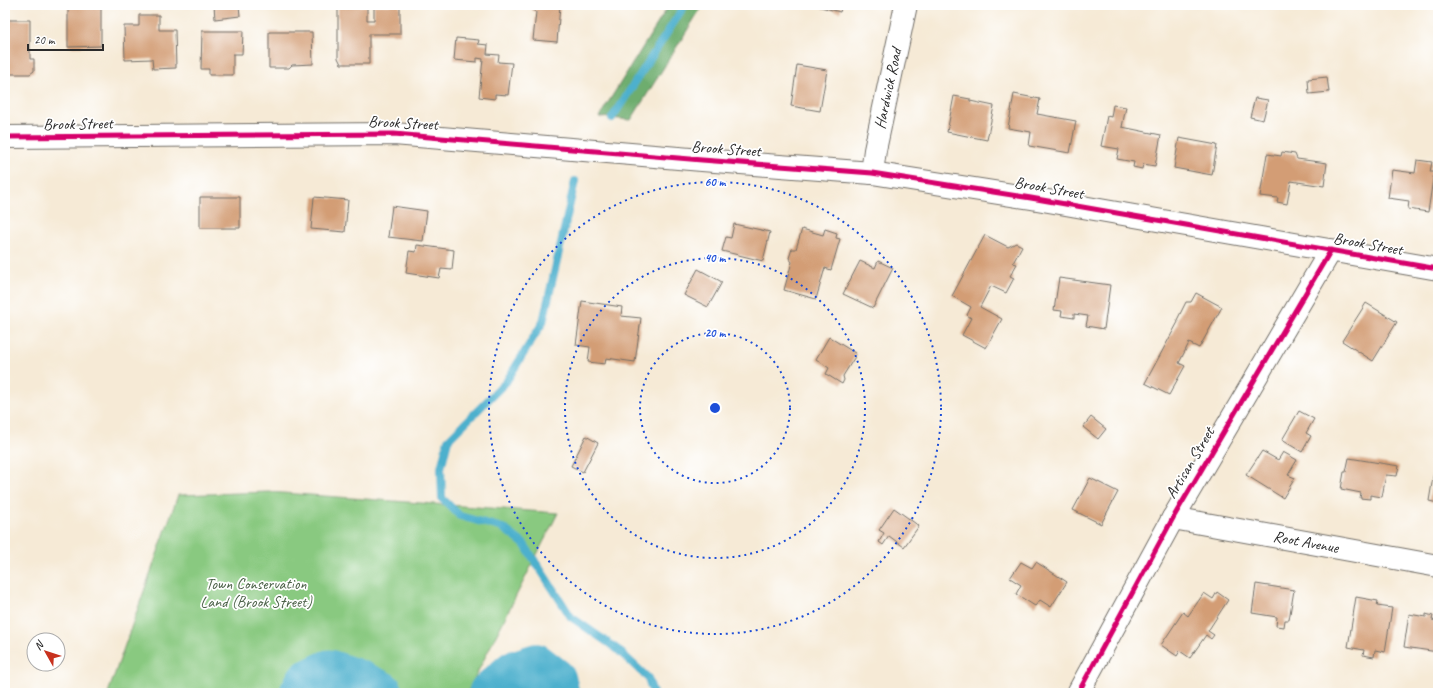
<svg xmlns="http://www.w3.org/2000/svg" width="1443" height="698" viewBox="0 0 1443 698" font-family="Caveat,sans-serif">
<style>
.green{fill:#89c980;stroke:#5a7a56}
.forest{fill:#6ead6e;stroke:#4c6c4c}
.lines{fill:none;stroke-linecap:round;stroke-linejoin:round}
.stream{stroke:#4eb0cd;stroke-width:8}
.river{stroke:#4eb0cd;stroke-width:45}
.building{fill:#d39d74}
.minor-casing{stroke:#726e67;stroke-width:24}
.minor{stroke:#fff;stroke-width:22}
.cycleway-casing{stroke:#fff;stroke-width:8}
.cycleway{stroke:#d6006c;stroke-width:5}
.ring{fill:none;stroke:#1d4ed8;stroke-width:2;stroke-dasharray:2 4}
.labels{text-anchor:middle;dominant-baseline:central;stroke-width:3.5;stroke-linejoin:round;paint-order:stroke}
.street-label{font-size:16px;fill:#2b2b2b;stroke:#fff}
.park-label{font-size:16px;fill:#4c6249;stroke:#fff}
.centre{fill:#1d4ed8;stroke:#fff;stroke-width:2}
.ring-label{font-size:12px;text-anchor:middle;font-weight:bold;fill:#1d4ed8;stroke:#fff;stroke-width:3.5;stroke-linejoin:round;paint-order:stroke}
</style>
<rect width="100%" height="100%" fill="#fff"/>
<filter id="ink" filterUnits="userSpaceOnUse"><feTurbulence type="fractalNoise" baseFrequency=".025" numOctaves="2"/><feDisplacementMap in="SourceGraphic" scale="8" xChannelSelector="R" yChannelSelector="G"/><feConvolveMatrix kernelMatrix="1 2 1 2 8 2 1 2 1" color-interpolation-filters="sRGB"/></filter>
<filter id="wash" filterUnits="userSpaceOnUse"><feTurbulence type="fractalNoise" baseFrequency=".012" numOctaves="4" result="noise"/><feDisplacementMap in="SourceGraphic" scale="16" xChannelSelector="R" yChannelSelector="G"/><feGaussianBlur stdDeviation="0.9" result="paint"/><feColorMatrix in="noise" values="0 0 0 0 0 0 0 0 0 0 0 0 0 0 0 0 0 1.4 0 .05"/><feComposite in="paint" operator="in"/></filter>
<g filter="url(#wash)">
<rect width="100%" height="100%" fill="#f6ead6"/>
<path class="green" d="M269,492L558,513L467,693H108L178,495Z"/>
<path class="forest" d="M669,5H703L631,120L599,117Z"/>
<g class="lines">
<path class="stream" d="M612,118L685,5
M575,181L543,322L506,382L448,440L441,468L442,498L460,516L503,528L524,544L571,617L617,649L648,678L653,693"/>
<path class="river" d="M302,693L308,682L329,672L358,682L381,693
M491,693L514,673L536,666L554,680L557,693"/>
</g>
<g id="blocks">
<path class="building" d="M68,5H101V46L68,47Z
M214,5H239L240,16L215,19Z
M374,5H400V34H369V64H341L338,58V6H367V20H374Z
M533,5H560L557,42L533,40L536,12L532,10Z
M813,5H842L840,12Z
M139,15H159V30H175L176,68L153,69L152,59L125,60L124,26H139Z
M5,20H30V59H34V71L30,74H5Z
M202,31H243L242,54H233V75H209V69H201Z
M269,32H312L313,64L292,65L289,68H269Z
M456,38L479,40L478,44L488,45L487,54L499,55L498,62L512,63L508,95L495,94V99L479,97L483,59L477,58V62L454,60Z
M797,65L827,70L820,111L791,106Z
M1327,77L1329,92L1309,94L1308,79Z
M1014,94L1040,99L1037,114L1076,121L1070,153L1029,146L1031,132L1008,128Z
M954,96L970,99V101L994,106L987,140L947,132Z
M1255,98L1268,100L1263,120L1250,117Z
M1113,105L1126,107L1122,127L1161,135L1155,166L1143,164L1142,169L1133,167L1134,162L1117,159L1119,149L1101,146L1107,116L1111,117Z
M1179,138L1217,145L1212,175L1174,168Z
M1282,152L1295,154L1297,159L1327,163L1324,186L1291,181L1287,204L1277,202L1278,198L1260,196L1267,154L1281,156Z
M1417,160L1432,162L1430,172H1434L1428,212L1408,209L1409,201L1388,198L1392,170L1415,173Z
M200,197H240V228H200Z
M314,197L348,200L345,232L311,229Z
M392,206L427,211L423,241L388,237Z
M734,224L770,232L763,261L722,251L726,237L731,238Z
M802,229L823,235L825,229L837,233L836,238L840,239L831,270L825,268L816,299L784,290L792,262L789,258L792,249H796Z
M985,235L1008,247L1016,243L1022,246L1013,263L1017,264L1010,276L1014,278L1006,293L991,286L980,307L1002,319L986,348L962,335L971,318L967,315L971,307L952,296Z
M417,245L454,250L452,270L441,269L439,278L406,273L409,251L416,252Z
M860,261L875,268L878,261L893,268L873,308L843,294Z
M698,269L722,282L708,307L684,295Z
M1059,278L1110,285L1104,329L1086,326L1088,316L1074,314V318L1061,316L1062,311L1054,310Z
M1196,293L1222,307L1199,348L1189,343L1179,363L1185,366L1169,395L1145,383L1178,322L1177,320L1186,302H1191Z
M582,301L622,307L621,316L641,318L635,362L606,358L605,364L588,362L590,347L576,345Z
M1366,303L1397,322L1373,361L1342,341Z
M829,337L855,353L856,355L843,376L844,380L842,384L826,374L829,368L816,359Z
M1299,411L1314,419L1306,433L1311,436L1302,452L1282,440Z
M1091,417L1106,429L1098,439L1083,427Z
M586,436L598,443L583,472L571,466Z
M1262,451L1278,460L1283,452L1297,460L1288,475L1295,478L1283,498L1246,475Z
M1349,458L1399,466L1397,476L1386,475L1382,497L1370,495V499L1360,498L1361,493L1341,489L1344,472H1346Z
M1434,471L1438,472V503L1429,501Z
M1090,478L1118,492L1101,524L1073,510Z
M894,508L919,526L904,547L889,536L883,545L879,542L884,533L879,530Z
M1021,562L1032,568L1036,562L1067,582L1051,607L1040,600L1035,606L1016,594L1021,585L1010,578Z
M1256,584L1294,590L1289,620H1285L1284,627L1276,626L1277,617L1252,613Z
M1217,592L1228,600L1208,631L1214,635L1211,639L1206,635L1190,658L1180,651L1177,656L1161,645L1183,612L1188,616L1204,593L1213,599Z
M1356,597L1378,601L1377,606L1392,608L1385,652L1375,650L1374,657L1363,655L1364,650L1348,647Z
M1409,614L1426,617V614L1433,616L1432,620L1438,621V652L1404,647Z"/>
</g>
</g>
<g filter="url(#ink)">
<use href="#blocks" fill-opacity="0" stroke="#726e67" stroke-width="1"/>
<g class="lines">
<g class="minor-casing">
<g id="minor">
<path d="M5,137L394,134L702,160L872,173L1031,198L1438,269"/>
<path id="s1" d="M872,173L875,150L906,5"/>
<path id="s2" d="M1173,518L1438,566"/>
<path d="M1078,693L1173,518L1331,250"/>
</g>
</g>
<use href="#minor" class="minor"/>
<g class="cycleway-casing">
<path id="cycleway" d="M5,137L394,134L702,160L872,173L1031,198L1438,269
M1078,693L1173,518L1331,250"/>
</g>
<use href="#cycleway" class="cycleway"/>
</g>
</g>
<g class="ring">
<circle cx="715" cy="408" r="75"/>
<circle cx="715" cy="408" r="150"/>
<circle cx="715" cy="408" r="226"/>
</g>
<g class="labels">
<g class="street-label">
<text stroke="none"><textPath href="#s1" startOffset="86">Hardwick Road</textPath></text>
<text transform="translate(403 123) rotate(3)">Brook Street</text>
<text transform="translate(78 124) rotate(-1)">Brook Street</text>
<text transform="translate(726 149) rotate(4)">Brook Street</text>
<text transform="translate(1049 188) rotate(10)">Brook Street</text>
<text transform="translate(1368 244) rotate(10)">Brook Street</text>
<text transform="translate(1190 463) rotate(-59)">Artisan Street</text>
<text stroke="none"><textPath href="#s2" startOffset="135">Root Avenue</textPath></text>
</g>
<g class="park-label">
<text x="256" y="584">Town Conservation<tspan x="256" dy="18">Land (Brook Street)</tspan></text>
</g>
</g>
<circle cx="715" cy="408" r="6" class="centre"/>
<g class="ring-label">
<text x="715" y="186">60 m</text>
<text x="715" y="262">40 m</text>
<text x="715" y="337">20 m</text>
</g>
<rect width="1443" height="698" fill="none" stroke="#fff" stroke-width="20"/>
<g transform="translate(46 652) rotate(309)"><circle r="19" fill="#ffffff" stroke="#aaaaaa"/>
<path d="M0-3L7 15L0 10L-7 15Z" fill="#c8321e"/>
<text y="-6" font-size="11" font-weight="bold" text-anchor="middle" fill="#2b2b2b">N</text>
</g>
<path d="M28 44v6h75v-6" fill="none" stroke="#2b2b2b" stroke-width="2"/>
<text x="34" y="44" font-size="12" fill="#2b2b2b" stroke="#ffffff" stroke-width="3" paint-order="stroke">20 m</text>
</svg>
